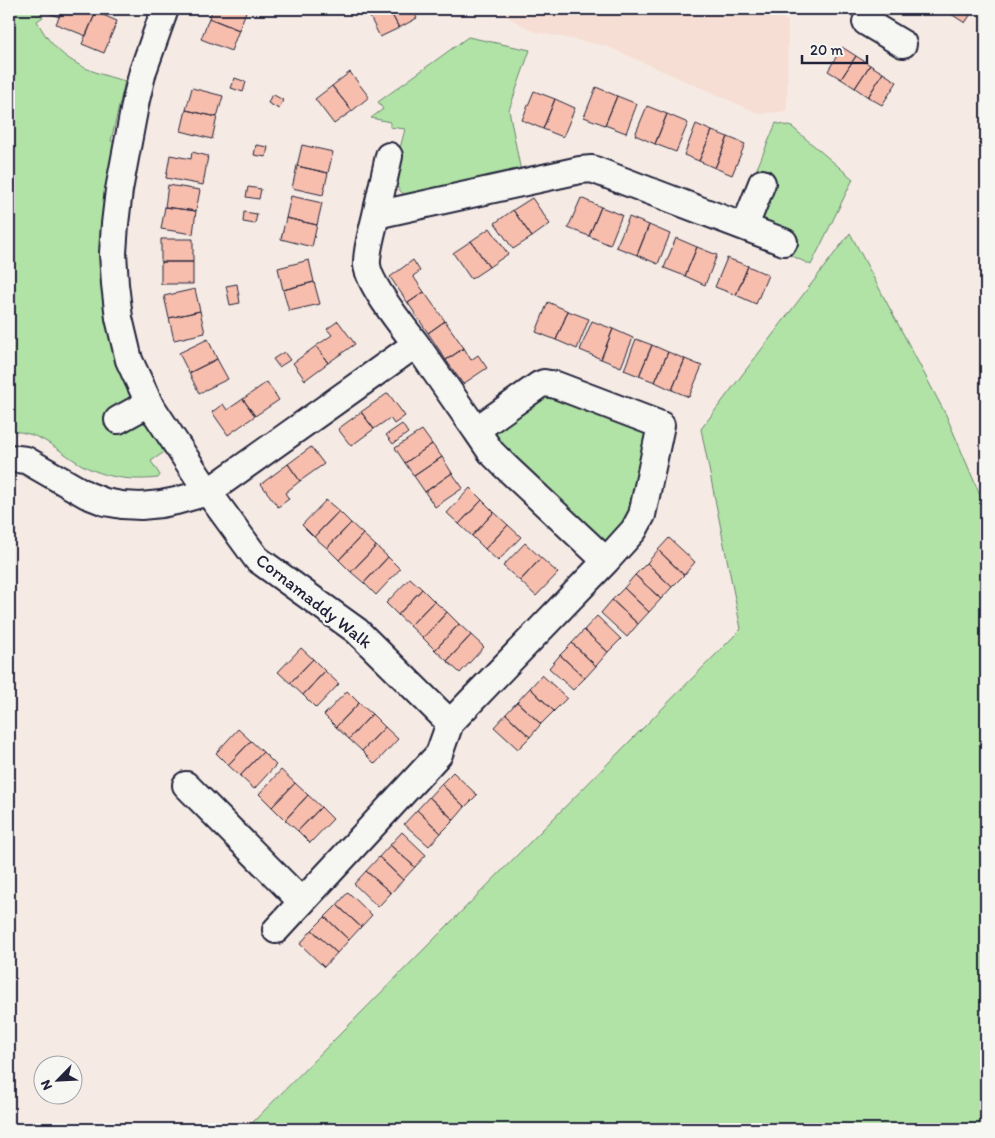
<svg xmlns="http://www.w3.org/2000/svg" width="995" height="1138" viewBox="0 0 995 1138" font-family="Itim,sans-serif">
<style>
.built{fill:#f6ded4}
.green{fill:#b0e3a5;stroke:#698270}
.building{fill:#f7bead;stroke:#22223b}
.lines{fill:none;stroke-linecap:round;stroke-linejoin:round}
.minor-casing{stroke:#22223b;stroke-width:30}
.minor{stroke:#f6f6f2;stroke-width:26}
.labels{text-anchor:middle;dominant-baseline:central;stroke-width:4.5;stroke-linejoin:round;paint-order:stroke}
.street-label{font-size:18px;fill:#22223b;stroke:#f6f6f2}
</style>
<rect width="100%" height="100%" fill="#f6ebe4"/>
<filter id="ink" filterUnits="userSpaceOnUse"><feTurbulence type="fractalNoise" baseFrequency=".02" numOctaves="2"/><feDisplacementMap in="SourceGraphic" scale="10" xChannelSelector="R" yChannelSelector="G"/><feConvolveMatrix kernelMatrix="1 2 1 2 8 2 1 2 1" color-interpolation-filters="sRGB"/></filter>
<g filter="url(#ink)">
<path class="built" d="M496,9H765L788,21L787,111L760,114L606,46L535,32L498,12Z"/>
<path class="green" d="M9,9C22,9 36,5 43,17L37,21C57,60 86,71 125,81L111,141L118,142L130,394L127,402L141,422C153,425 159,442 166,451L151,461L160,475L158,478C132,481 106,478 82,465C56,450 42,432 9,431Z
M468,37L530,50L509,110L521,172L408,196C402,194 396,188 395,182C393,169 402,142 405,129L390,127V122L371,118L383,109L378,102Z
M776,123L792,127L853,179L811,265L786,253L761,217L753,178Z
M850,233L946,415L986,509V1129H246L741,629L701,429Z
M553,393L649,434L632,517L605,543L506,454L494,434L542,394Z"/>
<path class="building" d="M39,9H63L59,17Z
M63,9H82L95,14L86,36L56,24Z
M213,9H247L239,30L209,18Z
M366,9H389L399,28L380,37Z
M389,9H412L417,18L399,28Z
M951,9H974L965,23L948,12Z
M96,12L117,21L104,53L82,44Z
M209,18L239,30L231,51L201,39Z
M842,47L856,56L841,79L828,71Z
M856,56L870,65L855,88L841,79Z
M870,65L883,73L868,97L855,88Z
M350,72L369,97L352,111L332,86Z
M883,73L897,82L882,105L868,97Z
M235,78L246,82L243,92L231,88Z
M332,86L352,111L334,124L315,99Z
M596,87L617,96L605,125L584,117Z
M192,88L223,96L217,117L186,110Z
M534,91L555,99L543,129L522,120Z
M272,94L283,100L279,109L268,103Z
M617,96L637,104L626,133L605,125Z
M555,99L575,108L563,137L543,129Z
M647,106L667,114L655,144L635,135Z
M186,110L217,117L212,139L181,131Z
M667,114L688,123L676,152L655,144Z
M696,124L712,131L699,161L684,155Z
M712,131L728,137L715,168L699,161Z
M728,137L745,144L732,175L715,168Z
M256,145L268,147L266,157L254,155Z
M302,145L333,152L328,173L297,166Z
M192,152L208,156L203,185L166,178L170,155L191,159Z
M297,166L328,173L323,195L292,188Z
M168,185L200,190L196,211L165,207Z
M248,187L261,189L259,199L246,197Z
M291,196L322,203L317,225L286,218Z
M532,198L550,224L532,237L513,210Z
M581,198L601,207L589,236L568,228Z
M165,207L196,211L193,234L161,229Z
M601,207L622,215L610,245L589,236Z
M513,210L532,237L513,249L495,223Z
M244,212L257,214L255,224L243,222Z
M629,217L649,225L637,255L616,247Z
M286,218L317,225L312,247L281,239Z
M649,225L670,234L658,264L637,255Z
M490,228L508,254L489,267L471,241Z
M676,238L697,247L685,276L664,268Z
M161,239H193V262H161Z
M471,241L489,267L471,279L453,253Z
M697,247L717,255L705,285L685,276Z
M727,258L748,266L736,295L715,287Z
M309,260L314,282L283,290L278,268Z
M413,260L420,271L413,276L424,292L408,303L390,277Z
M161,262H193V284H161Z
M748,266L768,275L756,304L736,295Z
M314,282L320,304L289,311L283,290Z
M237,284L240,303L230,305L226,286Z
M195,289L200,311L169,318L164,296Z
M424,292L445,321L428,333L408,303Z
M548,302L568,311L556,340L536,332Z
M200,311L205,333L174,340L169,318Z
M568,311L589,319L577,349L556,340Z
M338,321L355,344L328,363L316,346L332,335L327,329Z
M445,321L464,348L446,360L428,333Z
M592,321L613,329L601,359L580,350Z
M613,329L633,338L621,367L601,359Z
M208,339L217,359L189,373L179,353Z
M636,339L652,345L639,376L624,370Z
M652,345L668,352L655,382L639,376Z
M316,346L328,363L305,380L293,363Z
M464,348L471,360L478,355L487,368L463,384L446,360Z
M284,352L290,360L279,367L273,359Z
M668,352L685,359L672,390L655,382Z
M217,359L228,379L199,393L189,373Z
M685,359L702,366L689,397L672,390Z
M267,382L279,400L255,416L243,399Z
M388,393L405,416L394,424L390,418L374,429L361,412Z
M243,399L255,416L228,435L212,412L223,404L227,410Z
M361,412L374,429L351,446L338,429Z
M402,424L408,433L393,444L386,435Z
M422,430L432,444L405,463L395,448Z
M432,444L442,457L414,476L405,463Z
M311,447L324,464L300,481L288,464Z
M442,457L452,473L425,492L414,476Z
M288,464L300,481L285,493L289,499L278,507L261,484Z
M452,473L463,488L435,507L425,492Z
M470,488L482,500L459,524L447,513Z
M326,500L339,511L314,537L302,525Z
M482,500L494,512L472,536L459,524Z
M339,511L351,523L327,548L314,537Z
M494,512L508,525L485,549L472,536Z
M351,523L363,534L339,560L327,548Z
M508,525L521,537L498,561L485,549Z
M363,534L376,546L351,572L339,560Z
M669,538L695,562L684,575L658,550Z
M525,543L541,558L520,581L503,566Z
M376,546L388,557L364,583L351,572Z
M658,550L684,575L672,587L647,563Z
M388,557L400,569L376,595L364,583Z
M541,558L558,573L536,596L520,581Z
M647,563L672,587L661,599L635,575Z
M635,575L661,599L649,612L624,588Z
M410,578L422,589L398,615L386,603Z
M624,588L649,612L638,624L612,600Z
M422,589L434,601L410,626L398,615Z
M612,600L638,624L627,637L601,613Z
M434,601L447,612L423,638L410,626Z
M447,612L459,624L435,650L423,638Z
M597,616L621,639L608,652L584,630Z
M459,624L471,635L447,661L435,650Z
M584,630L608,652L596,666L572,643Z
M471,635L484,647L460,673L447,661Z
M572,643L596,666L585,678L560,655Z
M301,648L313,659L290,683L278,672Z
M560,655L585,678L573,690L549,668Z
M313,659L325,671L303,695L290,683Z
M325,671L339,684L316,708L303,695Z
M542,675L567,698L554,711L530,688Z
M530,688L554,711L541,724L517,702Z
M347,691L359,703L336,727L324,715Z
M517,702L541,724L530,737L506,714Z
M359,703L372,714L349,739L336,727Z
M372,714L385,727L362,751L349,739Z
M506,714L530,737L518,749L494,727Z
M385,727L398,739L375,764L362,751Z
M238,729L251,741L228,765L216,753Z
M251,741L263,752L240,776L228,765Z
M263,752L276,765L254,789L240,776Z
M281,770L295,783L272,807L259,794Z
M453,772L477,795L465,807L441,784Z
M295,783L308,795L285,820L272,807Z
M441,784L465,807L454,820L429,797Z
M308,795L321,807L298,831L285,820Z
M429,797L454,820L441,833L417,810Z
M321,807L333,819L310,843L298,831Z
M417,810L441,833L429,846L404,824Z
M402,832L426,855L415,867L390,845Z
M390,845L415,867L403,880L379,857Z
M379,857L403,880L391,893L366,871Z
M366,871L391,893L378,907L354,884Z
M348,892L372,915L361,927L337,905Z
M337,905L361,927L349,940L325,917Z
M325,917L349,940L337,953L312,930Z
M312,930L337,953L324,967L300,944Z"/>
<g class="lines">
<g class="minor-casing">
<path id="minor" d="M165,9L143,71L136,100L119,190L115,224L113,253L115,284L119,318L129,360L149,403L208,492L257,559L357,631L450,723L606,561
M873,9L866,22L903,44
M376,215L389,156
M745,226L762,183
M416,344L476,430L539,385L544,383L556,385L661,425L642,515L634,530L606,561L505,466L491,452L476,430
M118,420L149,403
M9,458L26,460L87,495L105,502L122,505L141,506L161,504L176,501L208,492L416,344C403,327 369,285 367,265C366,251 373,229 376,215L580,170L592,169L784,242
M186,785L302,902
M276,930L439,754L450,723"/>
</g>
<use href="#minor" class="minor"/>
</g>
</g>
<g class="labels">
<g class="street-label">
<text transform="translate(314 601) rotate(38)">Cornamaddy Walk</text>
</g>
</g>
<rect width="995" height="1138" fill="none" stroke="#f6f6f2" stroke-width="30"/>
<rect x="15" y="15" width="965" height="1108" fill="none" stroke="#22223b" stroke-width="2" filter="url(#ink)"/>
<g transform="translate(58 1080) rotate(246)"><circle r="24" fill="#f6f6f2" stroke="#a1a1a9"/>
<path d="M0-4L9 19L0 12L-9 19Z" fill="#22223b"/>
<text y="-8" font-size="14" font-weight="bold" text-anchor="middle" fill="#22223b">N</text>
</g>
<path d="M802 55v8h65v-8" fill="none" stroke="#22223b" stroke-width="2.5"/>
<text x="810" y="55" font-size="15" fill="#22223b" stroke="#f6f6f2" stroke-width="4" paint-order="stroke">20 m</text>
</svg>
